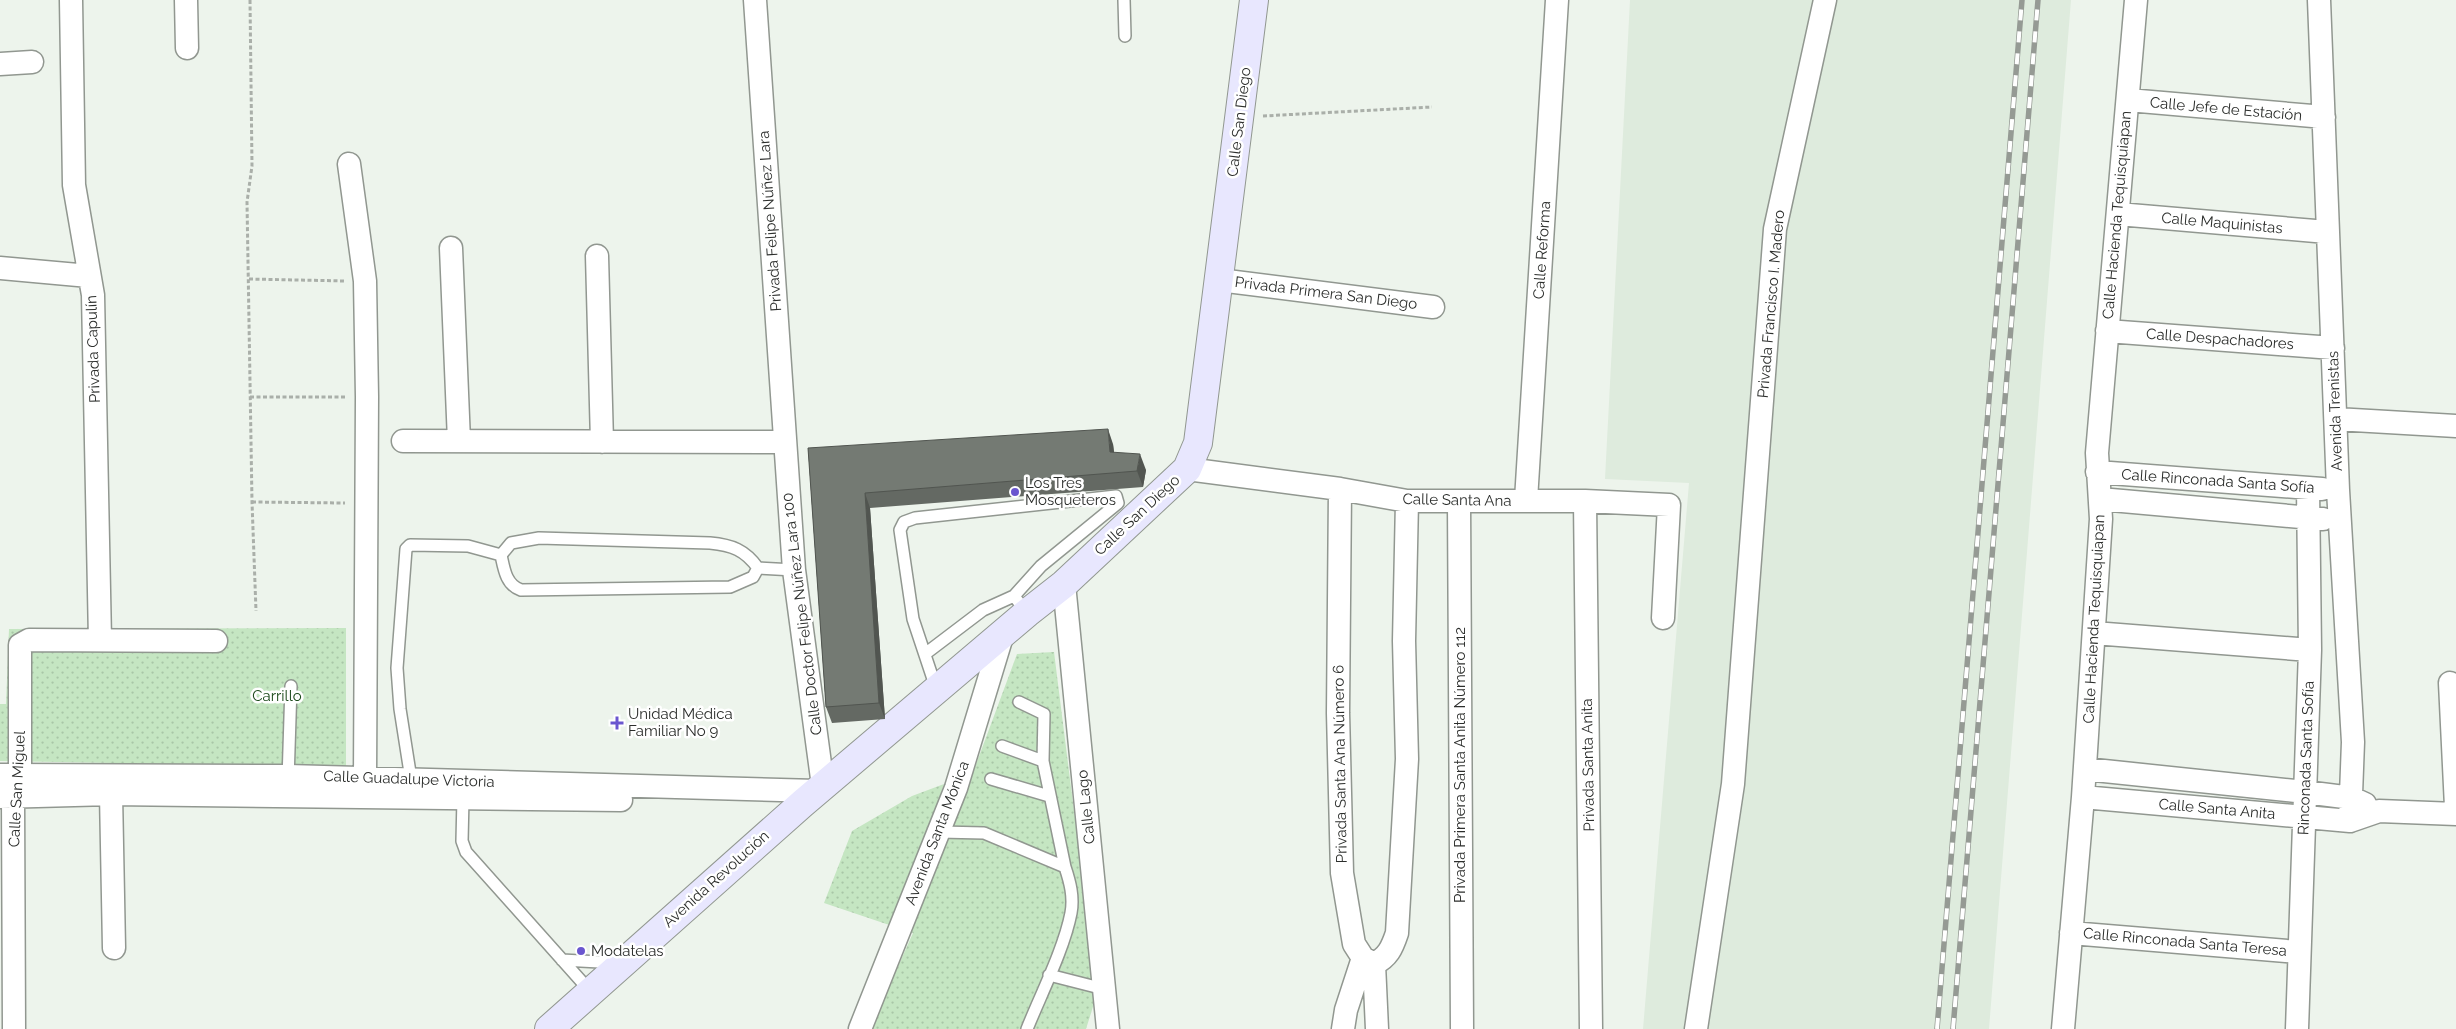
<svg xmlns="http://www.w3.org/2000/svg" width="2456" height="1029" viewBox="0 0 2456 1029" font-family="Raleway,sans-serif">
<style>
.built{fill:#deebdd}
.park{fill:url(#park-dots)}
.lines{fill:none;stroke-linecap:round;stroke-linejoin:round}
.service-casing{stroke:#919790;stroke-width:14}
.minor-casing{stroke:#919790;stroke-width:25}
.secondary-casing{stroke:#919790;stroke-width:30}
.path{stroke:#aaafa9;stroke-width:3;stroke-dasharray:4 2.5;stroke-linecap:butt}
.service{stroke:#fff;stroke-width:11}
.minor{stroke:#fff;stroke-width:22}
.secondary{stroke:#e8e7fe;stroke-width:28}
.rail-casing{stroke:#959a94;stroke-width:5.5}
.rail{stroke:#fff;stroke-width:4;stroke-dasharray:11;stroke-linecap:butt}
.wall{fill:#646963}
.shaded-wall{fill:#515550}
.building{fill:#747a73;stroke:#515550}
.poi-dot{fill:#6a56cf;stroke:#fff;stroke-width:2}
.labels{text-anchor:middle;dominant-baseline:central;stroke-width:5;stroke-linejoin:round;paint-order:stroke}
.street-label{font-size:15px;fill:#2c2e2c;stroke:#fff}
.poi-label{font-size:15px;fill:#2c2e2c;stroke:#fff;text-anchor:start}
.park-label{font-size:15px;fill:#1b491a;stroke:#fff}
</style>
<defs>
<pattern id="park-dots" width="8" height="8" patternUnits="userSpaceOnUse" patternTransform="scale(1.25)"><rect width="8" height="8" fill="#c5e6c2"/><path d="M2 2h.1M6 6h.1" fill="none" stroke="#a9c6a7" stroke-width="1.8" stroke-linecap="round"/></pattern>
</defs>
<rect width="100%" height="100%" fill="#edf4ec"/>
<path class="built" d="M1630,0H2071L1989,1029H1643L1689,483L1605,479Z"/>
<path class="park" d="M346,628V767L0,761V704H6L9,629Z
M1054,652L1097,994L1086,1029H870L913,933L824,903L852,831L912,796L944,784L933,815L955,821L1017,654Z"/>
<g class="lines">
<g class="service-casing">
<path id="service" d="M1124,0L1125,36
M758,568L753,577L730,587L521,590C506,585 504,569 501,555L511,543L539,538L710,543C732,545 745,550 758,568L794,570
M925,654L983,610L1014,596
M936,688L913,619L900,530L904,522L915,518L1116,496L1118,503L1041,566L1014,596L1027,613
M1019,702L1044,714L1043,761L1065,867
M1002,746L1043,761
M411,779L400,709L397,668L406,549L410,545L468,546L501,555
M991,779L1049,796
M288,780L291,686
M463,798L462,841L466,852L590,991
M940,832L984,833L1065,867C1070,882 1074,897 1071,913C1064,949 1041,994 1027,1029
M562,960L618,963
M1049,975L1104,989"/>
</g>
<g class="minor-casing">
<path id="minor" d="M71,0L74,185L93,295L100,640
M186,0L187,48
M755,0L794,570L823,786
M2319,0L2338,490L2353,742L2350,821
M0,64L32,62
M2128,100L2324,117
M349,164L365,281L367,397L365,778
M2118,214L2327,232
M451,248L459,441
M597,256L602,442
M0,268L89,276
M1219,280L1433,307
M2107,331L2333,348
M2336,419L2456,426
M403,441L784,442
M1187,469L1340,489L1407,501H1585L1669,505L1663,618
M2097,472L2322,489
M1340,489L1338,713L1342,873L1354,944L1363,958L1374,964L1377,1029
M2100,499L2323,519
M1526,500L1557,0
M1585,501L1591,1029
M1459,502L1462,1029
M1064,584L1108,1029
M2094,633L2310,650
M2450,683L2456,807
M2085,769L2305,792L2352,798L2365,804
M0,775L288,776L817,791
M111,794L114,948
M0,797L111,794L621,800
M2083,797L2350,821L2379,811L2456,814
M2071,933L2298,952
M1374,964C1388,957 1392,948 1397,933L1407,759L1404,641L1407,501
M14,1029L13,797L20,776V645L29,640L216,641
M860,1029L956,788L1003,633
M1343,1029L1346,1010L1363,958
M1696,1029L1733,784L1775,229L1825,0
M2063,1029L2083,797L2101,519L2097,453L2136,0
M2297,1029L2310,650L2308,488"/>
</g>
<g class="secondary-casing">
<path id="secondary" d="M549,1029L803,803L1027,613L1064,584L1187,469L1198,443L1254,0"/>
</g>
<path class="path" d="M250,0L252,166L247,202L252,502L256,611
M1263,116L1432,107
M249,279L345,281
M250,397H347
M252,502L345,503"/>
<use href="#service" class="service"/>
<use href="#minor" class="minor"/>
<use href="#secondary" class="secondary"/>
<g class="rail-casing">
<path id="rail" d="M1937,1029L2022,0
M1953,1029L2038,0"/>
</g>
<use href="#rail" class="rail"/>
</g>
<path class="wall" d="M1113,444L1114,453L1146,470L1143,487L870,508L885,719L832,723L826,707L808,448Z"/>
<path class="shaded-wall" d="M1108,429L1113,444L1116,468L1110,452Z
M1140,454L1146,470L1143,487L1137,471Z
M865,493L870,508L885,719L879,703Z"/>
<path class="building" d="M1108,429L1110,452L1140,454L1137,471L865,493L879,703L826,707L808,448Z"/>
<g class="poi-dot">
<circle cx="1015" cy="492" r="5"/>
<path d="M614.5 715.5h5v5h5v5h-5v5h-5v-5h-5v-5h5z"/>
<circle cx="581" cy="951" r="5"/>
</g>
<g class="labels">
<g class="street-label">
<text transform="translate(2226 109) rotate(5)">Calle Jefe de Estación</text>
<text transform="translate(1239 122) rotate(-83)">Calle San Diego</text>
<text transform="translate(2117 215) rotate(-85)">Calle Hacienda Tequisquiapan</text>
<text transform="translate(770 221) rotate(-94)">Privada Felipe Núñez Lara</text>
<text transform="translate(2222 223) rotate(5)">Calle Maquinistas</text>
<text transform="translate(1542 250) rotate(-86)">Calle Reforma</text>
<text transform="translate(1326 293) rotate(7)">Privada Primera San Diego</text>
<text transform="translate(1771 304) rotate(-85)">Privada Francisco I. Madero</text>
<text transform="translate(2220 339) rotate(4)">Calle Despachadores</text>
<text transform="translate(93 349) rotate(-92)">Privada Capulín</text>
<text transform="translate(2335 411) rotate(-92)">Avenida Trenistas</text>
<text transform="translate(2218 481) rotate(4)">Calle Rinconada Santa Sofía</text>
<text transform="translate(1457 500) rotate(1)">Calle Santa Ana</text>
<text transform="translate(1137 515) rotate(-43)">Calle San Diego</text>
<text transform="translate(802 614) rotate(-97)">Calle Doctor Felipe Núñez Lara 100</text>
<text transform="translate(2094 619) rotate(-87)">Calle Hacienda Tequisquiapan</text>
<text transform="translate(2306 758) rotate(-88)">Rinconada Santa Sofía</text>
<text transform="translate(1340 764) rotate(-91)">Privada Santa Ana Número 6</text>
<text transform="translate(1460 765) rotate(-90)">Privada Primera Santa Anita Número 112</text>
<text transform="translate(1588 765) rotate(-91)">Privada Santa Anita</text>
<text transform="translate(409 779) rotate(2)">Calle Guadalupe Victoria</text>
<text transform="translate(17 789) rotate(-87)">Calle San Miguel</text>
<text transform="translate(1086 807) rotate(-96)">Calle Lago</text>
<text transform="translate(2217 809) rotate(5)">Calle Santa Anita</text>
<text transform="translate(937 833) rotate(-69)">Avenida Santa Mónica</text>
<text transform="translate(716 879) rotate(-42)">Avenida Revolución</text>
<text transform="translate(2185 942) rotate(5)">Calle Rinconada Santa Teresa</text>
</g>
<g class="poi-label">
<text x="1025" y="483">Los Tres<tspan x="1025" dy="17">Mosqueteros</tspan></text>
<text x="628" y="714">Unidad Médica<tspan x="628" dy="17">Familiar No 9</tspan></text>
<text x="591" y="951">Modatelas</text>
</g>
<g class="park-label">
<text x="277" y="696">Carrillo</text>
</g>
</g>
</svg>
